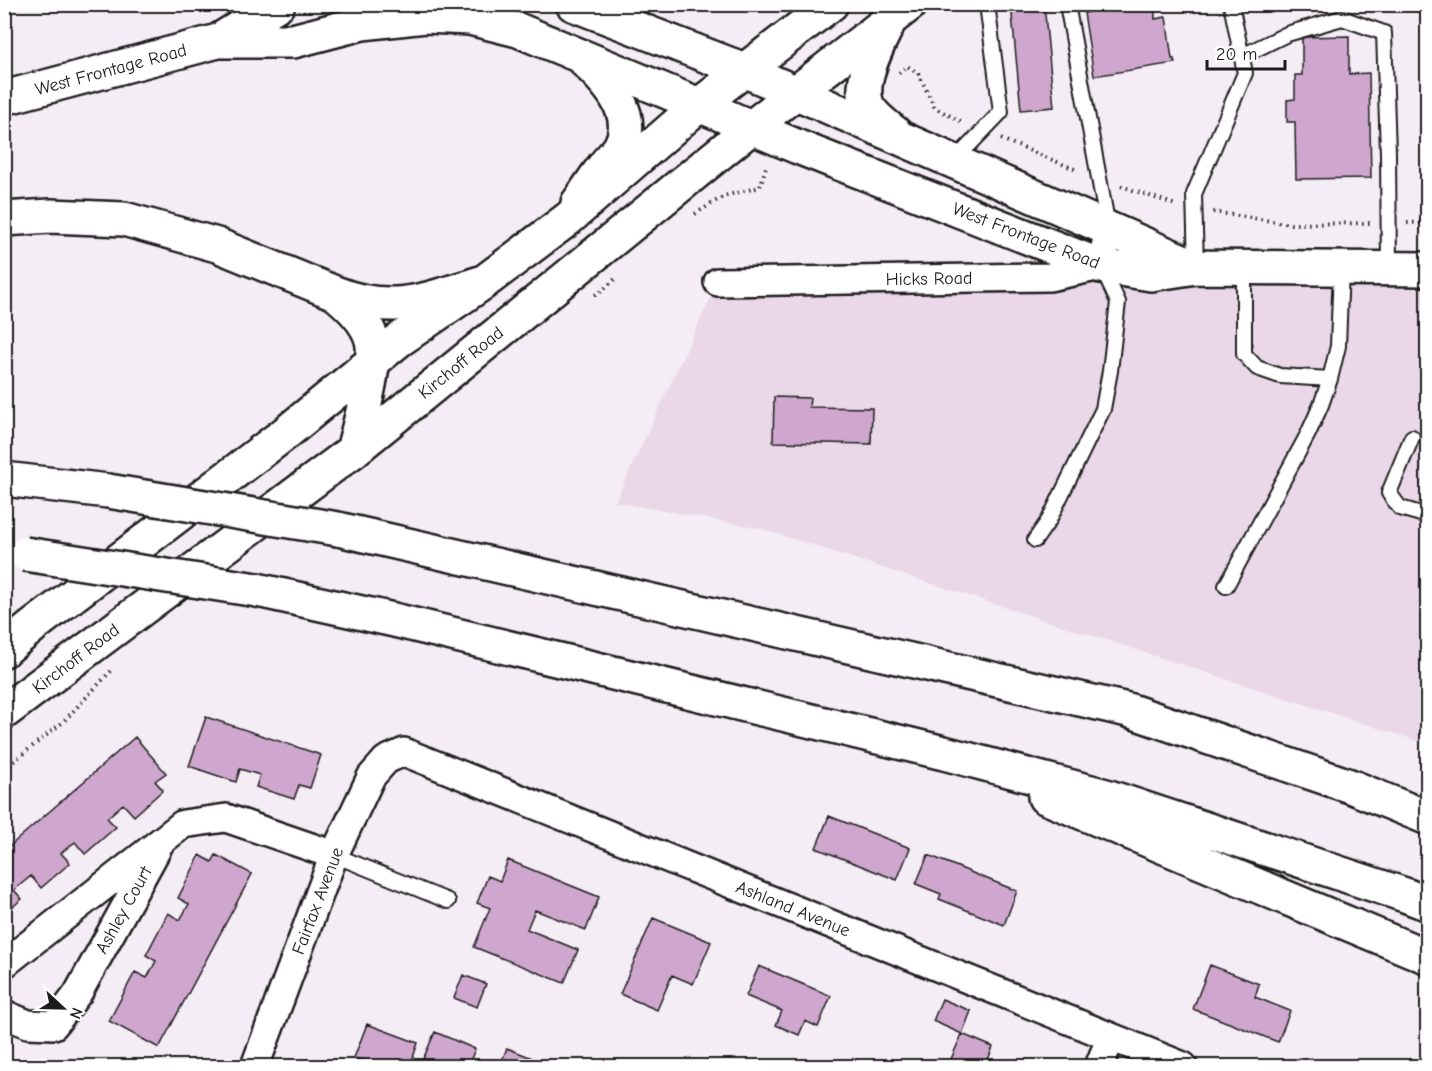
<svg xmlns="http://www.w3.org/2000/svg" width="1432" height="1071" viewBox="0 0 1432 1071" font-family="'Comic Neue',sans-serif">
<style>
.built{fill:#ead8e9}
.building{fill:#cfa7ce;stroke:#1c1c1c;stroke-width:1.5}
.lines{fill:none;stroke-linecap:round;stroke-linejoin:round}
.service-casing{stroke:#1c1c1c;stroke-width:18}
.minor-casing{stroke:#1c1c1c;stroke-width:32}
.tertiary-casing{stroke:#1c1c1c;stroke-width:38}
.secondary-casing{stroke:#1c1c1c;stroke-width:38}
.motorway-casing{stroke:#1c1c1c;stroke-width:38}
.path{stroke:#1c1c1c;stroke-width:4;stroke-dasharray:1.5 4.5;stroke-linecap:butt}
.service{stroke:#fff;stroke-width:14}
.minor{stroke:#fff;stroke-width:27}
.tertiary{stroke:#fff;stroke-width:33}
.secondary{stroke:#fff;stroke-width:33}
.motorway{stroke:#fff;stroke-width:33}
.motorway-bridge-casing{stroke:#1c1c1c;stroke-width:38;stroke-linecap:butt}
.motorway-bridge{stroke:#fff;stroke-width:33}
.labels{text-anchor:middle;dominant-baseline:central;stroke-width:4.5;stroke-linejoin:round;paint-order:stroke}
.street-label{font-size:18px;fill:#1c1c1c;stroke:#fff}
</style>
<rect width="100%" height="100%" fill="#f5edf5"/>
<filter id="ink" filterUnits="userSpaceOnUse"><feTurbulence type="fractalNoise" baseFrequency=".0167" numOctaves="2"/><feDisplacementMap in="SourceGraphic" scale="12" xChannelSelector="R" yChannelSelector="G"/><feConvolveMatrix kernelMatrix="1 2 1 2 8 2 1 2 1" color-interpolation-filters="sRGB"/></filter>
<g filter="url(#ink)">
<path class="built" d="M1427,269V744L759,528L615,502L718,282Z"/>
<path class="building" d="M1011,4H1044L1054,107L1021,110Z
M1129,4H1155V19L1166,17L1172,59H1174L1175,63L1094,76L1084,13Z
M1349,36V74L1369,73L1371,178L1296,179L1295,122H1287V100L1295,99V75H1302V37Z
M774,397L810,398L809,407L872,408L871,444L773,442Z
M206,717L321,755L310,788L299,785L294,799L256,787L260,775L240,769L236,782L189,766Z
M135,737L166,773L155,781L163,790L134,816L123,804L107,818L116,827L85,854L75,842L61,853L70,863L41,888L31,876L14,890L22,899L4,914V851Z
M829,816L910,848L897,880L816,848Z
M200,855L212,862L216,855L252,874L159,1048L109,1021L135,972L147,978L156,961L146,955L168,913L180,920L189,904L178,898Z
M928,855L1017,891L1004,925L939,899L941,894L916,884Z
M508,860L599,897L586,930L535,910L527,929L578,950L564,983L474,947L490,908L477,903L488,876L500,881Z
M653,918L711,942L693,984L672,975L657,1010L620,994Z
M1210,965L1259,984L1255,997L1290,1011L1278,1042L1193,1009Z
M759,966L831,996L818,1027L805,1021L799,1035L776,1025L782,1011L746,996Z
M463,975L486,984L477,1007L454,998Z
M942,999L971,1011L962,1034L933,1021Z
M367,1024L418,1043L410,1066H378L354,1058Z
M435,1032L475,1049L468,1066H420Z
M962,1034L993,1047L987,1062H989L987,1066H948Z
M507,1048L532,1058L528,1066H500Z"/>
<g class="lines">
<g class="service-casing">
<path id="service" d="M1067,4L1108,227
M1242,56L1287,34L1342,18L1384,33L1388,153L1389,269
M954,161L1001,112L987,4
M1196,265L1194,194L1245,73L1231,4
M1244,267V354L1257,368L1280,376L1330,379
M1412,437L1389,493L1400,508L1428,516
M1035,540L1049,520L1103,409L1110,371L1118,302L1102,268
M1226,586L1308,434L1321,405L1330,379L1338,346L1341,268
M334,855L448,901"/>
</g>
<g class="minor-casing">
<path id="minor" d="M718,282L1049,277L1101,266L1109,229
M4,964L183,824L226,818L334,855
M4,1013L6,1015L28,1024L54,1025L78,993L157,849
M255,1066L334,855L371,777L386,760L404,752L1183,1066
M1099,1066L1111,1037"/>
</g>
<g class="tertiary-casing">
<path id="tertiary" d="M573,4L744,70
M218,41L278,4
M4,98L218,41H293L362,23L425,16L470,18L518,30L699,105
M578,203C587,191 595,177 605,165C609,159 616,154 620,147C638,115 609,84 587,63"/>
</g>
<g class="secondary-casing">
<path id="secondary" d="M887,26C877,46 857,84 868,107C874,117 886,126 895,133
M744,70L1196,267
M699,105L798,147L1101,266L1151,274L1196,267L1428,269
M4,650L33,626L287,432L399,340L484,282L568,219L699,105L831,4
M4,712L353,451L753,126L910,4"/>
</g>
<g class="motorway-casing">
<path id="motorway" d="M4,219L50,216L124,219L217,245L335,293C350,305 367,321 372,340C378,362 359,426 353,451
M335,293C393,316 427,299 484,282
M4,479L108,491
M338,529L1128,710L1350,786L1428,818
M257,590L394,620L944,753L1106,796L1405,895L1428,904
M1045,797L1428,957"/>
</g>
<path class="path" d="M899,73L907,66L918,73L935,108L964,123
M1001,139L1077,170
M1121,186L1176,205
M1213,212L1291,224L1370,223
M695,214L724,196L760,187L766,167
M1407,223L1428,222
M595,295L602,291L615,279
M4,769L63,722L112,670"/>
<use href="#service" class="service"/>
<use href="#minor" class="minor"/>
<use href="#tertiary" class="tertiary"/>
<use href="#secondary" class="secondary"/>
<use href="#motorway" class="motorway"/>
<g class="motorway-bridge-casing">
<path id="motorway-bridge" d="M108,491L338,529
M25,554L257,590"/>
</g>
<use href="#motorway-bridge" class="motorway-bridge"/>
</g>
</g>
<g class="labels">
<g class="street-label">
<text transform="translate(111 70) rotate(-15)">West Frontage Road</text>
<text transform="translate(1026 236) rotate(21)">West Frontage Road</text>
<text transform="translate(929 279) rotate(-1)">Hicks Road</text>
<text transform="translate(461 363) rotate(-39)">Kirchoff Road</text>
<text transform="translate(76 659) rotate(-37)">Kirchoff Road</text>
<text transform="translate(318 901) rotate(-69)">Fairfax Avenue</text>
<text transform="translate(793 909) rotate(22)">Ashland Avenue</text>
<text transform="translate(124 910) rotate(-61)">Ashley Court</text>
</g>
</g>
<rect width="1432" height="1071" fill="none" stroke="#fff" stroke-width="24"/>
<rect x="12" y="12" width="1408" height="1047" fill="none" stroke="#1c1c1c" stroke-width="2" filter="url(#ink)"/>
<g transform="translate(63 1008) rotate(112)" stroke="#ffffff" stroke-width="4.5" paint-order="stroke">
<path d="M0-4.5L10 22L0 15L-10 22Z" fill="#1c1c1c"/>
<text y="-9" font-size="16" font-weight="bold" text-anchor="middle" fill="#1c1c1c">N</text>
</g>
<path d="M1207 60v9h78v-9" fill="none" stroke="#1c1c1c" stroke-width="3"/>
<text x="1216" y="60" font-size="18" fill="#1c1c1c" stroke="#ffffff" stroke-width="4.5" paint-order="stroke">20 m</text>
</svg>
